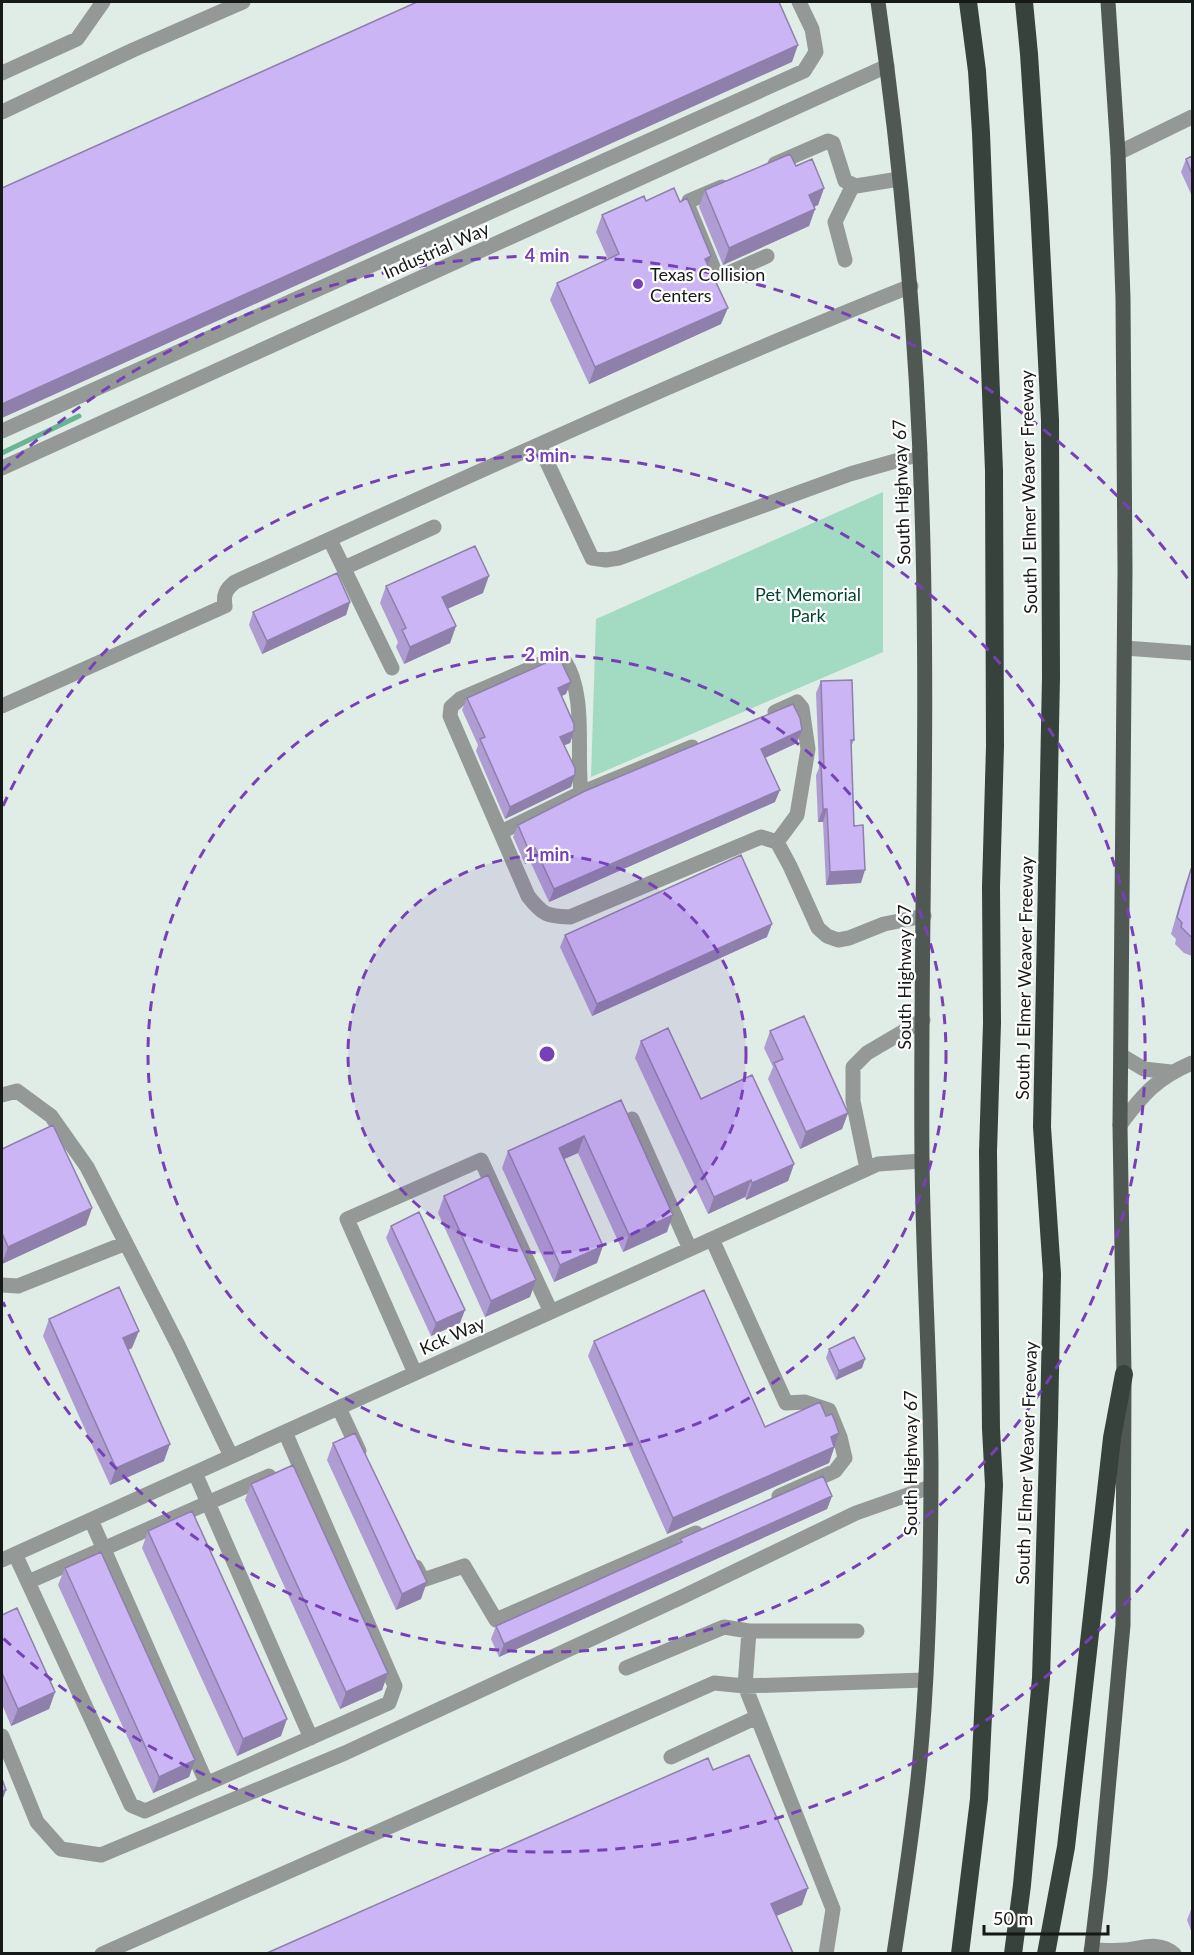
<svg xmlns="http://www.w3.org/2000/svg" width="1194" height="1955" viewBox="0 0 1194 1955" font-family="Lato,sans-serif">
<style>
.green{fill:#a2dbc1}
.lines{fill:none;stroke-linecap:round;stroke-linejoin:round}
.stream{stroke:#69b493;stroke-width:5}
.minor{stroke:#949997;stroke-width:15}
.major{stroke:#505854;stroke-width:15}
.highway{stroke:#38423d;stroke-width:18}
.wall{fill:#af9cd2}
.shaded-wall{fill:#8e7fab}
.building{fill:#cbb5f4;stroke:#8e7fab;stroke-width:1.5}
.ring{fill:none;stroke:#7641b7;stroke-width:3;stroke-dasharray:10 8}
.poi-dot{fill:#7641b7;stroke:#fff;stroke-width:2}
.labels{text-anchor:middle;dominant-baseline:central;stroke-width:4.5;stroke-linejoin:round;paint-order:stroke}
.street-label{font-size:18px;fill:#151917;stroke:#fff}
.poi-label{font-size:18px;fill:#151917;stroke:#fff;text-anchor:start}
.park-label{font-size:18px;fill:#02452f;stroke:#fff}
.centre{fill:#7641b7;stroke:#fff;stroke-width:3}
.ring-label{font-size:18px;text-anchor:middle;font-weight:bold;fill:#7641b7;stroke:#fff;stroke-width:4.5;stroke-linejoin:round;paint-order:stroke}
</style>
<rect width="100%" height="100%" fill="#e0ece6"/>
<path class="green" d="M883,492V652L591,777L596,619Z"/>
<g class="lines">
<path class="stream" d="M2,453L79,416"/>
<path class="minor" d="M2,73L77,39L103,2
M2,112L133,50L243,2
M1118,153L1192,117
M775,164L828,141L833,143L845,181L856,186L899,179
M722,187L689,201L688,206L716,274L724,275L767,256
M845,260L835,222L853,185
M2,431L804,71L816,52L812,29L799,2
M539,445L592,558L606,560L619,558L850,474L920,454
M2,468L887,66
M330,540L392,668
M344,568L434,527
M1125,648L1192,653
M2,706L225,606C223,595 226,589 235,582C459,481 682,377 911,286
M775,712L797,702L802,708L808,749L797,815L777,842
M692,747L581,793C576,752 587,694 564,660L555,658L460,699L451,707L450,716L528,896C543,915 546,916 570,917L761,837L777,842L790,866L818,928L827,936L838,940L849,938L884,924L924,916
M501,832L581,793
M1122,1056L1144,1069L1171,1072
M2,1095L17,1091L51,1116L87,1167L179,1347L231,1456
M632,1119L690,1249
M1120,1125C1143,1094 1157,1078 1192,1063
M867,1169L853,1101V1067L867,1053L923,1020
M712,1239L786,1403L805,1402L829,1410L840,1437L845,1458L835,1471L779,1496
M2,1285L18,1286L126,1243
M415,1373L347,1219L481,1160L551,1312
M339,1408L359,1451
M195,1473L311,1738
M91,1520L207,1784
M15,1554L131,1805L145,1811L389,1703L395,1686L285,1432
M2,1560L878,1164L922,1161
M416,1567L423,1580L464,1566L496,1620L696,1533
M28,1582L269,1476
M749,1631H857
M626,1668L724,1627L749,1631L745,1686L833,1909L826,1954
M2,1736L37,1822L61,1849L101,1855L345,1753L682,1597L856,1513L930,1487
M671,1757L757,1717
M1091,1950C1102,1950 1114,1951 1125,1950C1143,1948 1159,1941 1174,1954
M102,1954L714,1683L745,1686L925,1680"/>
<path class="major" d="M878,2C902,170 917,340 922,510C929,727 920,943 922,1159C923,1261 930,1362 931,1464C931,1562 929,1661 920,1759C914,1824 904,1889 894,1954
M1091,1954L1100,1878L1123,1625L1124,1374L1120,1125L1125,570L1123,299L1118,153L1108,2"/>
<path class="highway" d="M960,1954L979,1799L994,1485L991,1429L988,1152L992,1023L991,887L995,746L994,471L981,133L977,71L968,2
M1013,1954L1022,1885L1041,1678L1049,1421L1052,1274L1042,1127L1051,677L1050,420L1039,207L1029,54L1024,2
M1046,1954L1066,1847L1112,1438L1124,1374"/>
</g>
<path class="wall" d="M1192,156V193L1191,194L1181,172L1186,159Z
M796,166L824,188L818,205L814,207L815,209L809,226L723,265L699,207L705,190Z
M646,201L680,202L711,256L708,265L721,324L589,384L550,300L557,283L608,259L596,232L602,215Z
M386,586L483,593L448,608L456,626L450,643L404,664L396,647L398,642L380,603Z
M350,602L346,615L262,654L249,625L253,612Z
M821,681L854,740L851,747L854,826L861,883L826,885L823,822H818L816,775L819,768L816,693Z
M566,694L561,696L574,731L570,743L564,745L571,787L505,819L476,751L478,745L462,710L467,698Z
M797,743L765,758L775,802L549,902L530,861L525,864L513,837L518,825Z
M1191,869H1192V956L1184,953L1175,944L1176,939L1171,934L1185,885Z
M565,935L767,937L592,1016L560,947Z
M770,1031L848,1113L842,1129L800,1149L768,1079L773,1067L764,1048Z
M641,1041L701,1099L794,1164L788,1181L746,1200L745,1197L708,1214L635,1058Z
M621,1100L667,1232L623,1252L578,1153L564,1159L597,1263L554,1282L502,1168L508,1151Z
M2,1149L92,1208L86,1225L2,1264Z
M444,1196L536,1280L530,1297L485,1317L438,1213Z
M391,1226L460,1323L431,1336L386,1238Z
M49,1319L132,1348L128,1350L164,1461L110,1485L43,1336Z
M594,1341L765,1427L826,1416L839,1433L829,1463L667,1534L588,1356Z
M829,1349L865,1359L862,1368L836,1380L826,1358Z
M333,1443L421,1599L396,1610L327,1460Z
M251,1484L388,1673L382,1690L340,1709L245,1500Z
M832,1496L827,1509L499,1657L491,1639L496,1626L678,1544L680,1539Z
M148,1531L281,1736L237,1756L142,1548Z
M65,1568L195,1760L189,1777L153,1793L58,1585Z
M2,1615L55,1692L49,1709L11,1726L2,1704Z
M1192,1907V1933L1187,1920Z"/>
<path class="shaded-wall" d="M798,45L792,62L2,418V404Z
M824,188L818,205L802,212L809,195Z
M815,209L809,226L723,265L729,248Z
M711,256L705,273V259Z
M728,308L721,324L589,384L595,367Z
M489,576L483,593L436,614L442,597Z
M350,602L346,615L262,654L267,641Z
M456,626L450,643L404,664L410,647Z
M571,682L566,694L553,700L558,688Z
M802,730L797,743L756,762L761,749Z
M574,731L570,743L556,749L560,737Z
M575,775L571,787L505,819L510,807Z
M780,790L775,802L549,902L554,889Z
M823,809H827L823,822H818Z
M535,848L530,861L525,864L529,851Z
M865,870L861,883L826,885L830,872Z
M772,924L767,937L592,1016L597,1004Z
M848,1113L842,1129L800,1149L806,1132Z
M584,1136L578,1153L553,1164L559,1148Z
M794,1164L788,1181L746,1200L752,1183Z
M751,1180L745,1197L708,1214L714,1197Z
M92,1208L86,1225L2,1264L8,1247Z
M673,1215L667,1232L623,1252L629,1235Z
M603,1246L597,1263L554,1282L560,1265Z
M536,1280L530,1297L485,1317L491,1301Z
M465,1310L460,1323L431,1336L436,1323Z
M139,1331L132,1348L117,1355L123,1338Z
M865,1359L862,1368L836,1380L839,1371Z
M839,1433L829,1463L667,1534L673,1518Z
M170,1444L164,1461L110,1485L116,1468Z
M832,1496L827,1509L499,1657L504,1644Z
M427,1582L421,1599L396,1610L402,1594Z
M388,1673L382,1690L340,1709L346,1692Z
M55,1692L49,1709L11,1726L18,1709Z
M287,1719L281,1736L237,1756L243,1739Z
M195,1760L189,1777L153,1793L159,1777Z
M6,1790L2,1801V1791Z
M808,1888L802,1905L765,1921L771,1904Z"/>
<path class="building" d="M417,2H779L798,45L2,404V188Z
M790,154L796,166L812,159L824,188L809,195L815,209L729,248L705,190Z
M1192,156V174L1186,159Z
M674,188L680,202L687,198L711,256L705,259L728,308L595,367L557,283L619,254L602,215L644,196L646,201Z
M475,546L489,576L442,597L456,626L410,647L402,630L406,628L386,586Z
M337,573L350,602L267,641L253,612Z
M559,657L571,682L558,688L574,724V731L560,737L575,768V775L510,807L480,739L485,737L467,698Z
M852,680L854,740H851L854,826L863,825L865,870L830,872L827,809H823L821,763L824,769L821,681Z
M793,704L800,718L802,730L761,749L780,790L554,889L535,848L529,851L518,825L585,791Z
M741,855L772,924L597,1004L565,935Z
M1191,869H1192V937L1190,936L1181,927L1182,923L1177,917Z
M804,1016L848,1113L806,1132L774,1063L783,1059L770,1031Z
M668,1028L701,1099L752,1075L794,1164L752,1183L751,1180L714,1197L641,1041Z
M621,1100L673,1215L629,1235L584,1136L559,1148L603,1246L560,1265L508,1151Z
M53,1125L92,1208L8,1247L2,1233V1149Z
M488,1175L536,1280L491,1301L444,1196Z
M419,1212L465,1310L436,1323L391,1226Z
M119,1287L139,1331L123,1338L170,1444L116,1468L49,1319Z
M704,1290L765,1427L820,1402L826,1416L832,1414L836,1424L839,1433L831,1437L834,1447L673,1518L594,1341Z
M854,1337L865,1359L839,1371L829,1349Z
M355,1433L427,1582L402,1594L333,1443Z
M293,1465L388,1673L346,1692L251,1484Z
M823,1476L832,1496L504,1644L496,1626L682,1542L680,1539Z
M192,1511L287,1719L243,1739L148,1531Z
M101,1552L195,1760L159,1777L65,1568Z
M17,1608L55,1692L18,1709L2,1673V1615Z
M749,1755L808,1888L771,1904L793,1953H267L708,1758L713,1770Z
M2,1779L6,1790L2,1791Z"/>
<circle cx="547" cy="1054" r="199" fill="#7641b7" fill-opacity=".12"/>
<g class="ring">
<circle cx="547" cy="1054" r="199"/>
<circle cx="547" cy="1054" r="399"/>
<path d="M3 806A598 598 0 1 1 3 1302"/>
<path d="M1188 1529A798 798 0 0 1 3 1638M3 470A798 798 0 0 1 1188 579"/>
</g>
<circle class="poi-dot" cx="638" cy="284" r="6"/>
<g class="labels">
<g class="street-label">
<text transform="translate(436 250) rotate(-24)">Industrial Way</text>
<text transform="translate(901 492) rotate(-92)">South Highway 67</text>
<text transform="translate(1028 492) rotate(-91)">South J Elmer Weaver Freeway</text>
<text transform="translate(904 977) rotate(-90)">South Highway 67</text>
<text transform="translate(1024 978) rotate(-89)">South J Elmer Weaver Freeway</text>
<text transform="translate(452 1335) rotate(-24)">Kck Way</text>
<text transform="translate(910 1463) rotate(-90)">South Highway 67</text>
<text transform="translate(1026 1463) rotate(-88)">South J Elmer Weaver Freeway</text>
</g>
<g class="poi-label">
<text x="650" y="274">Texas Collision<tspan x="650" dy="21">Centers</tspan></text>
</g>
<g class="park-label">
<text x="808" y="594">Pet Memorial<tspan x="808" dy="21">Park</tspan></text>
</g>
</g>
<circle cx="547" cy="1054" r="9" class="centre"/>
<g class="ring-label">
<text x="547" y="262">4 min</text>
<text x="547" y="462">3 min</text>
<text x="547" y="661">2 min</text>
<text x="547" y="861">1 min</text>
</g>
<rect width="1194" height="1955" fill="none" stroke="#151917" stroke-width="6"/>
<path d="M984 1925v9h124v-9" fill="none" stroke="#151917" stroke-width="3"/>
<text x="993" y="1925" font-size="18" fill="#151917" stroke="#ffffff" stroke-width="4.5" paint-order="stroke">50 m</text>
</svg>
